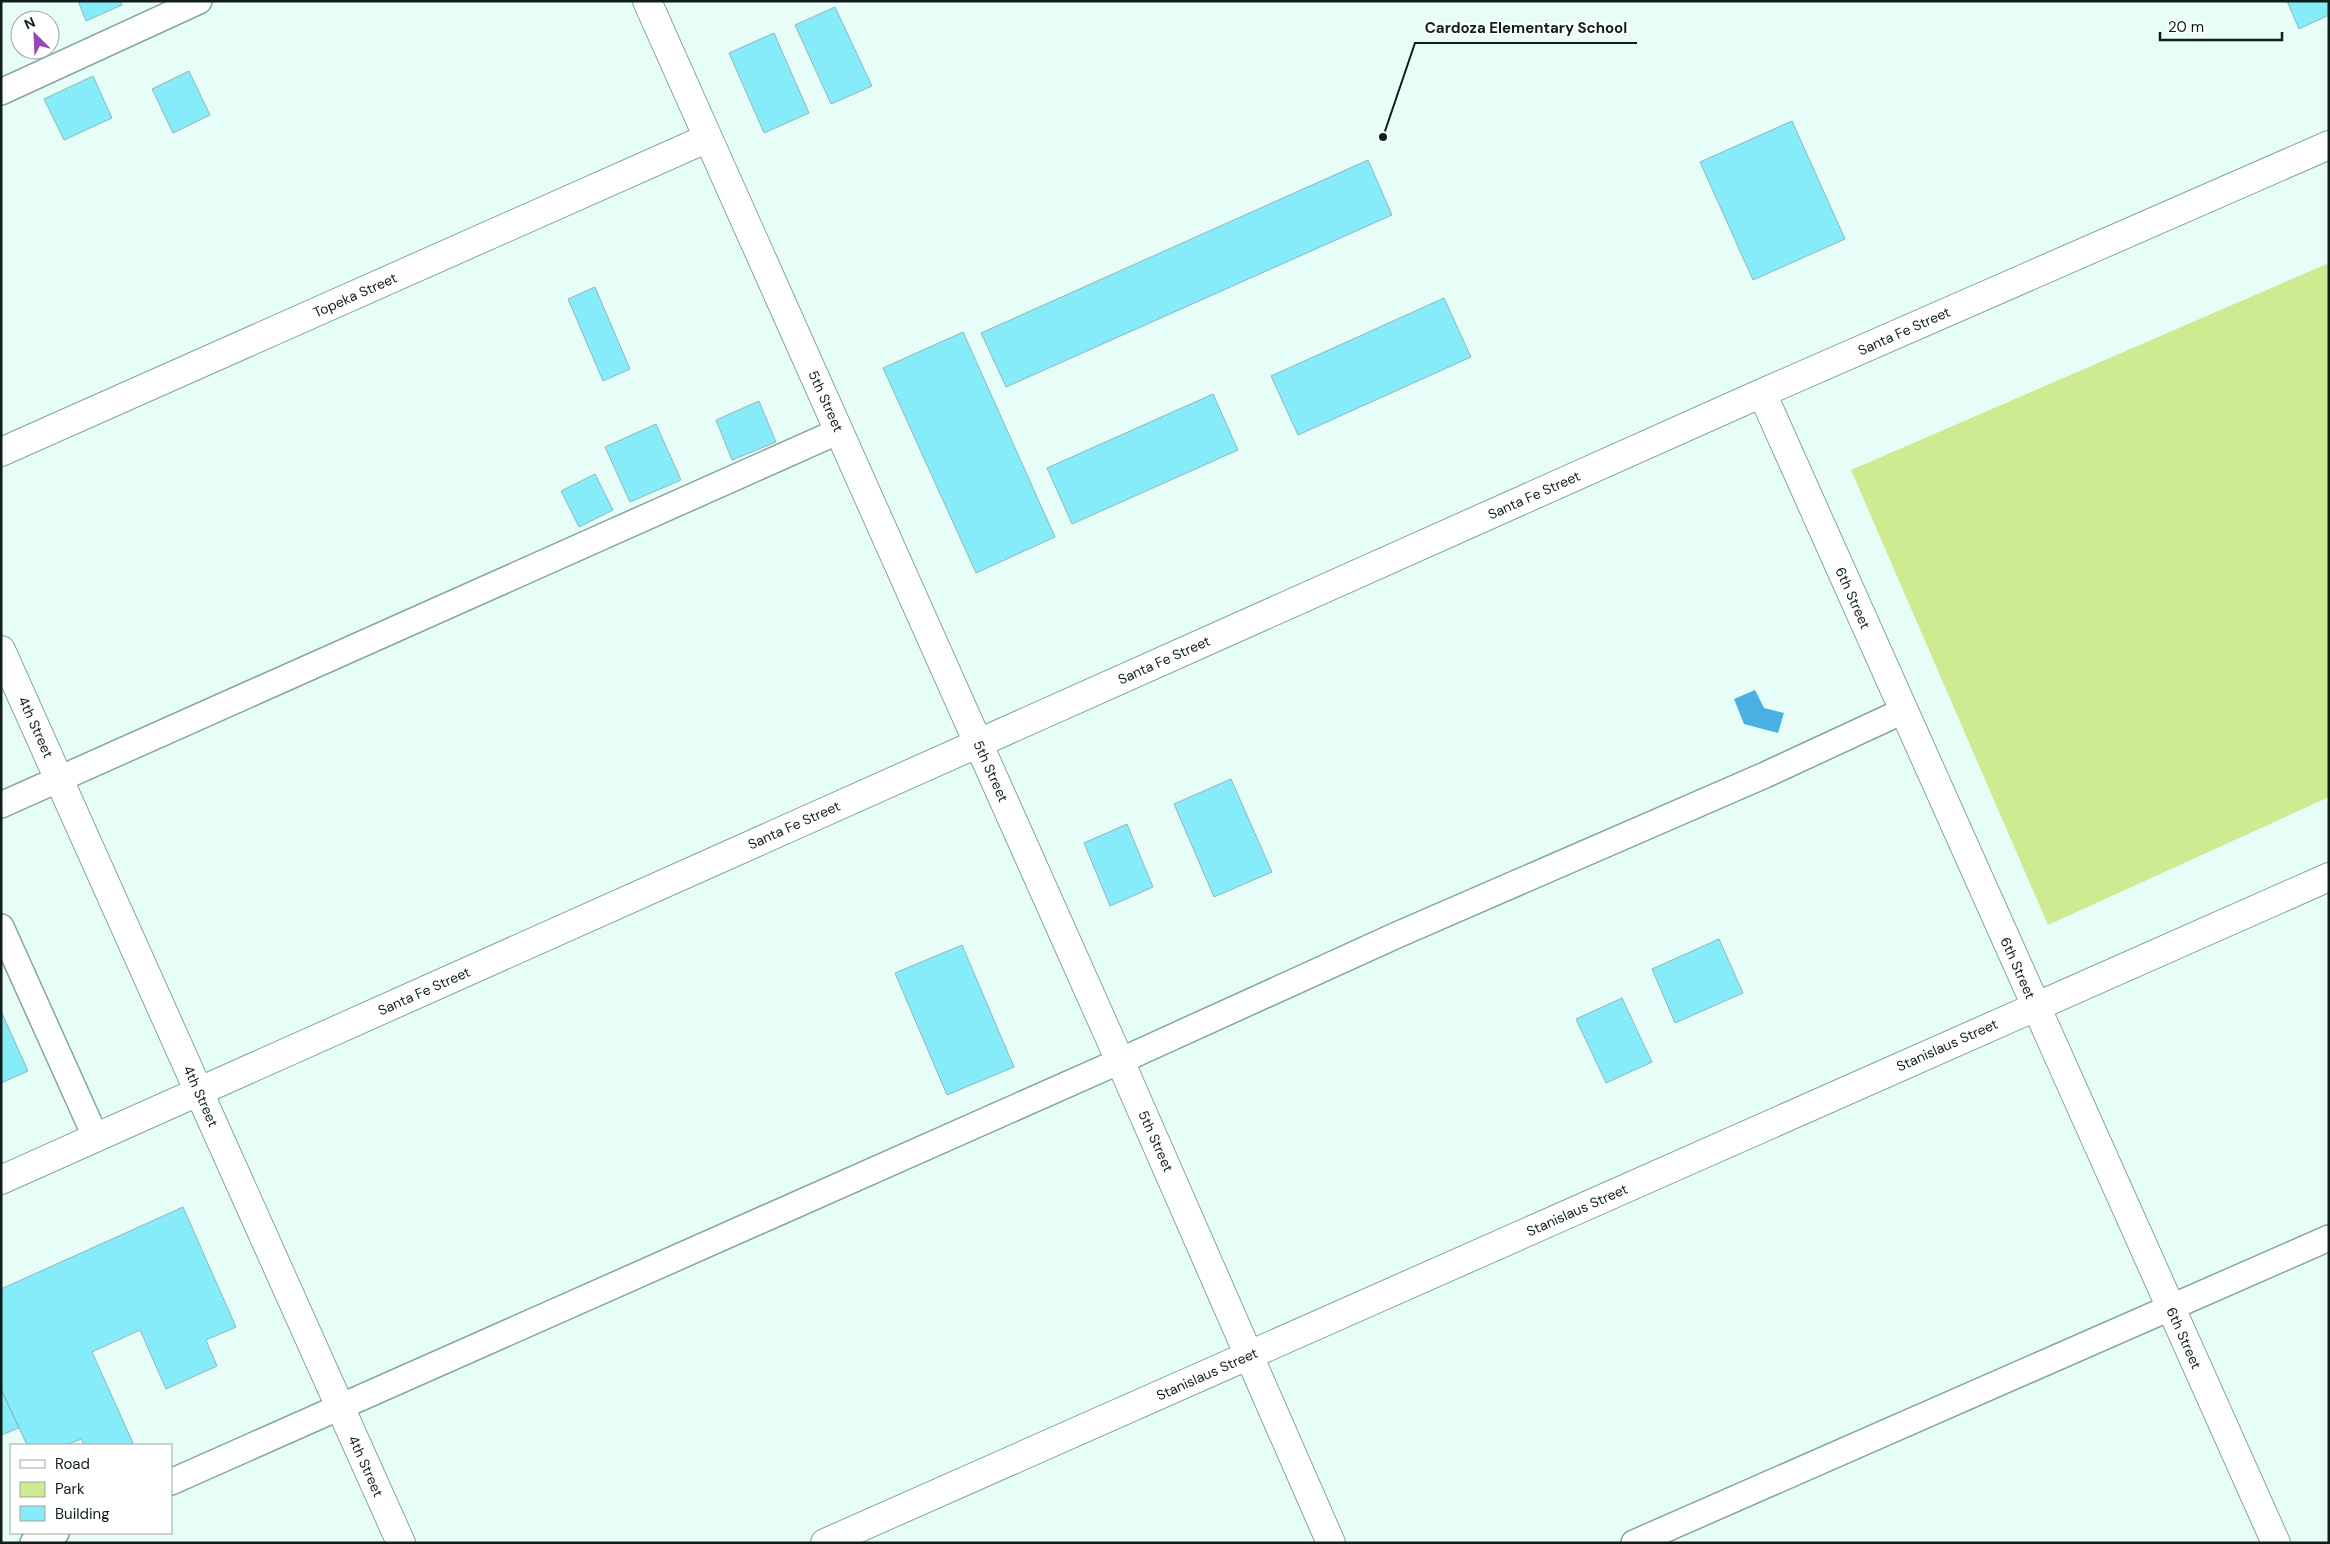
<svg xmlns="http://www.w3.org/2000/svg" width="2330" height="1544" viewBox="0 0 2330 1544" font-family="'DM Sans',sans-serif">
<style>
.green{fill:#ceeb92}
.water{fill:#49b0e3}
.building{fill:#87ecf9;stroke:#91b6bb}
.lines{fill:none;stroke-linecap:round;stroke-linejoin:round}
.service-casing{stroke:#83a69e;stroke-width:28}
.minor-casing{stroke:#83a69e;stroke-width:30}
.service{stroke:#fff;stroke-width:25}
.minor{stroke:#fff;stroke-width:28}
.labels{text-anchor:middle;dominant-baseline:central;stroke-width:4;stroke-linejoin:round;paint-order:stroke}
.street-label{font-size:14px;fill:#101e1b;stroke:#fff}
.leader{fill:none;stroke:#101e1b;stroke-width:2}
.callout-dot{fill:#101e1b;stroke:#fff;stroke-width:2}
.callout-label{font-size:15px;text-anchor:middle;font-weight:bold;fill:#101e1b;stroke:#fff;stroke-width:4;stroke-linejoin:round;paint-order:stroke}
</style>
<rect width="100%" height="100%" fill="#e7fef8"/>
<path class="green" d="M2329,263V797L2048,925L1851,470Z"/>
<path class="water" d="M1755,690L1764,708L1784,713L1778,733L1744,724L1734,699Z"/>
<path class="building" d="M78,1H121L122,5L86,21Z
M2287,1H2329V15L2299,29Z
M835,7L872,86L831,104L795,25Z
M774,33L809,113L764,133L729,53Z
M189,71L210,115L173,133L152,89Z
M93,76L112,118L64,140L44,99Z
M1792,121L1845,239L1753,280L1700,162Z
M1368,160L1392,215L1006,387L981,333Z
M595,287L630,369L603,381L568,299Z
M1444,298L1471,357L1298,435L1271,376Z
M963,332L1055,537L976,573L883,368Z
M1213,394L1238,450L1072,524L1047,468Z
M759,401L776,442L732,460L716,420Z
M656,424L681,480L630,502L605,447Z
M595,474L613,510L579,527L561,491Z
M1231,779L1272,872L1214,897L1174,804Z
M1127,824L1153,887L1110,906L1084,843Z
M1719,939L1743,993L1675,1023L1652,969Z
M962,945L1014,1067L947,1095L895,973Z
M1622,998L1652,1062L1606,1083L1576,1019Z
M1,1011L28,1071L1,1083Z
M183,1207L236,1327L206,1340L217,1366L166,1389L140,1330L92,1352L134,1445H84L81,1439L67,1445H27L1,1389V1289Z
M1,1389L19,1428L1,1435Z"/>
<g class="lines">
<g class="service-casing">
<path id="service" d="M1,92L199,1
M1,805L839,431
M1,927L96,1138
M171,1482L1120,1061L1397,935L1765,775L1903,711
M33,1543L56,1533
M1634,1543L2329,1238"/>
</g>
<g class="minor-casing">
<path id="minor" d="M647,1L1120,1061L1331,1543
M1762,393L2276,1543
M1,452L708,138
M1,650L401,1543
M1,1180L1762,393L2329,145
M825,1543L2329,877"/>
</g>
<use href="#service" class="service"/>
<use href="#minor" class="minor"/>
</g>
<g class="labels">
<g class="street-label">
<text transform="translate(355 295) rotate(-24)">Topeka Street</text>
<text transform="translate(1904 331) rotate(-24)">Santa Fe Street</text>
<text transform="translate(826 401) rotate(66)">5th Street</text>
<text transform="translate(1534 495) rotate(-24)">Santa Fe Street</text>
<text transform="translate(1853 598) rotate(66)">6th Street</text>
<text transform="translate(1164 660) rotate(-24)">Santa Fe Street</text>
<text transform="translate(36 727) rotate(66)">4th Street</text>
<text transform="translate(991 771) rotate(66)">5th Street</text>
<text transform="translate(794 825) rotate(-24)">Santa Fe Street</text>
<text transform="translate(2018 968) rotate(66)">6th Street</text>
<text transform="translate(424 991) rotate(-24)">Santa Fe Street</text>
<text transform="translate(1947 1045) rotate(-24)">Stanislaus Street</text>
<text transform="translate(201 1096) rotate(66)">4th Street</text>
<text transform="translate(1156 1141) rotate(66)">5th Street</text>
<text transform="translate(1577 1210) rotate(-24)">Stanislaus Street</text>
<text transform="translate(2184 1338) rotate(66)">6th Street</text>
<text transform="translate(1207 1374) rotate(-24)">Stanislaus Street</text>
<text transform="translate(366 1466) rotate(66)">4th Street</text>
</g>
</g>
<path class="leader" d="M1383 137L1415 43H1637"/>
<circle class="callout-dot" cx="1383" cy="137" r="5"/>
<g class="callout-label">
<text x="1526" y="33">Cardoza Elementary School</text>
</g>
<rect width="2330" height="1544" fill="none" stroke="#101e1b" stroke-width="5"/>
<rect x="10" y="1444" width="162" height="90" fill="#ffffff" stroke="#9fa5a4"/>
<rect x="20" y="1460" width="25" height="8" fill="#ffffff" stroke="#9fa5a4"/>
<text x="55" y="1469" font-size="15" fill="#101e1b">Road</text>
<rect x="20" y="1482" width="25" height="15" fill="#ceeb92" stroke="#9fa5a4"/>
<text x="55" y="1494" font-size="15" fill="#101e1b">Park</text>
<rect x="20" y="1506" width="25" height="15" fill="#87ecf9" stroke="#9fa5a4"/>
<text x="55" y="1519" font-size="15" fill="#101e1b">Building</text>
<g transform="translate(35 35) rotate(336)"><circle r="24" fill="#ffffff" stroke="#9fa5a4"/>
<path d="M0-4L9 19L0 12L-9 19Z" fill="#9846b5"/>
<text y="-8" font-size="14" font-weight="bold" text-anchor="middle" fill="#101e1b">N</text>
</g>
<path d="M2160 32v8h122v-8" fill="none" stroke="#101e1b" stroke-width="2.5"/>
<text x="2168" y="32" font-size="15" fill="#101e1b" stroke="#ffffff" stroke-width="4" paint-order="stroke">20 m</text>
</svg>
